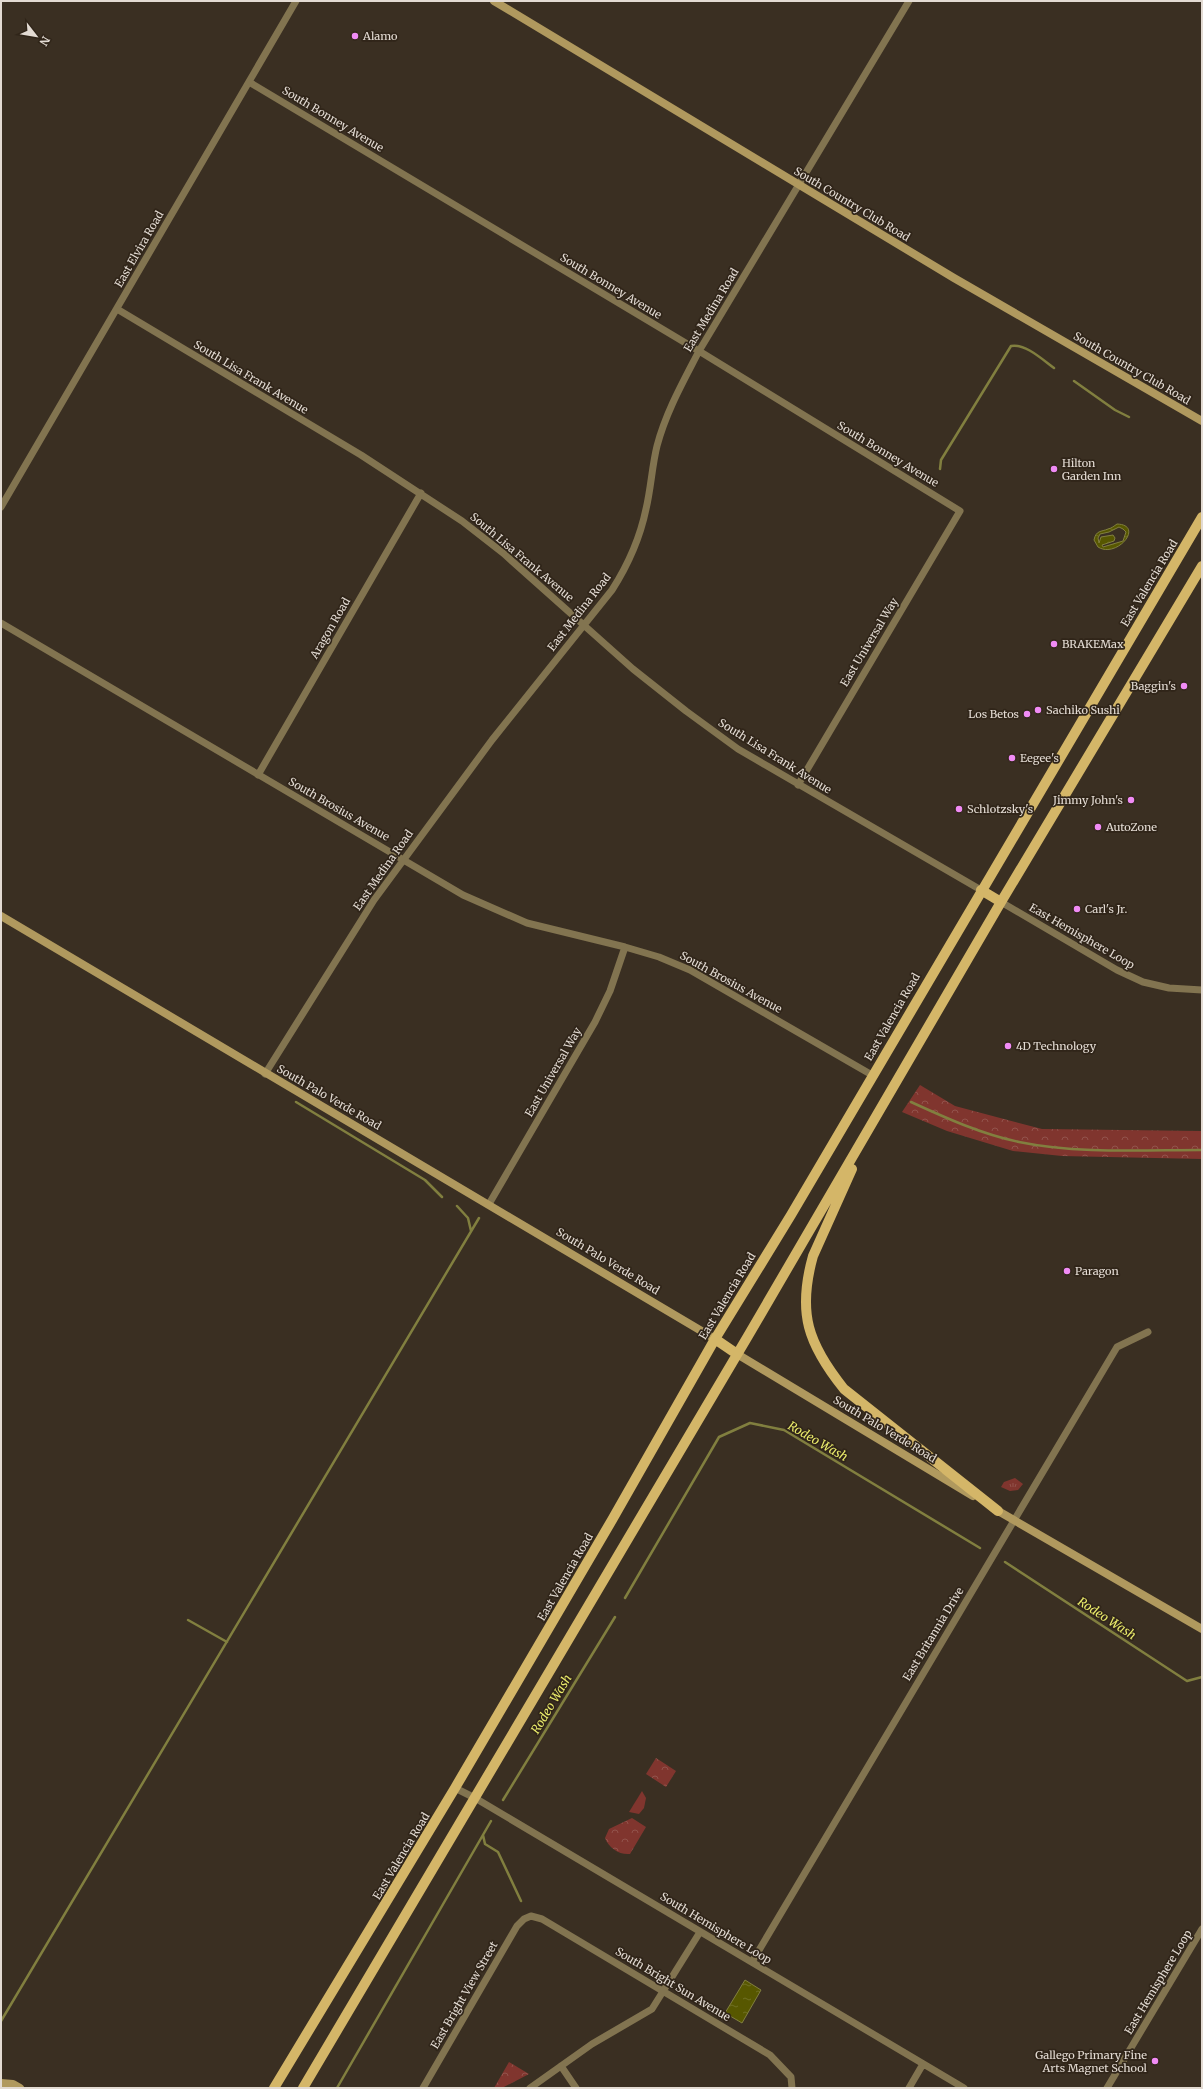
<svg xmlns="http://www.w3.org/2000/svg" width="1203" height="2089" viewBox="0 0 1203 2089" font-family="Merriweather,serif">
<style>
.grass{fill:url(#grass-tufts)}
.park{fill:url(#park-crowns)}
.garden{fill:#80352e}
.water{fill:url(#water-ripples);stroke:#817f3f;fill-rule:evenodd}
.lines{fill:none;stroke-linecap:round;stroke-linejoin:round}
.stream{stroke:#817f3f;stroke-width:2.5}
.street{stroke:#827450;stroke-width:7}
.secondary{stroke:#b0995e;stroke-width:8}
.primary{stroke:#d4b668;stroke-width:10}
.poi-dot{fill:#f08bf5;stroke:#302519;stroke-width:1.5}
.labels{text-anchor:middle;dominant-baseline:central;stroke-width:3.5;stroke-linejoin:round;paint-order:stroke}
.poi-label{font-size:11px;fill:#e3dbd3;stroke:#302519;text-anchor:start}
.street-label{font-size:11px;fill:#e3dbd3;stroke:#302519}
.water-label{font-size:12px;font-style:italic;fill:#ebec6b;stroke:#302519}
</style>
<defs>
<pattern id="grass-tufts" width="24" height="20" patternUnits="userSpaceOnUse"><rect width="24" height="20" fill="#80352e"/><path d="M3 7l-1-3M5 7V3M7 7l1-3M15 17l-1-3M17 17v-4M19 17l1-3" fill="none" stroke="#92524b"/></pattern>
<pattern id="park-crowns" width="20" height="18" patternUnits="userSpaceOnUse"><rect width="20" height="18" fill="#80352e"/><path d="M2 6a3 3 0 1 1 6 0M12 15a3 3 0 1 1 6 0" fill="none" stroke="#92524b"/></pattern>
<pattern id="water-ripples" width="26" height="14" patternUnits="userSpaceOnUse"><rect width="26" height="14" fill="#575700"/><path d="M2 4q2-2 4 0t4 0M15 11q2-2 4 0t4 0" fill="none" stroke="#6f6f24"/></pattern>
</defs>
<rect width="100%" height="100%" fill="#3a2f22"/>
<path class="grass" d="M1015,1478L1023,1484L1018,1490L1010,1491L1001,1487L1004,1482Z"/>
<path class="park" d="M920,1085L955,1106L1042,1129L1202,1131V1159L1062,1156L1013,1151L947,1131L902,1112Z
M656,1758L676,1771L666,1787L646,1774Z
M632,1818L646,1827L630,1854C619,1855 609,1848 605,1838L609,1829Z
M509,2062L529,2074L502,2088H494Z"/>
<path class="garden" d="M642,1791L646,1798L644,1808L639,1814L629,1812Z"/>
<path class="water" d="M1117,524C1145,525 1117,559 1098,547L1094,540C1096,530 1101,532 1108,529C1112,528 1114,526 1117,524ZM1119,527L1123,529L1126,532L1123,541L1103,547L1102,545L1114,541L1115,538L1113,535L1101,537L1099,543L1098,538L1100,534L1109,532Z
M745,1980L761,1990L742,2023L725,2013Z"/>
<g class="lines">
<path class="stream" d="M1074,381L1115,410L1129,417
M940,469L941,460L1011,346C1025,343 1043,360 1054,368
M296,1102L425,1180L442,1197
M911,1102C946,1118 981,1134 1019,1142C1077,1154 1143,1150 1202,1150
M457,1206L468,1218L471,1231
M1005,1562L1187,1681L1202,1677
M625,1598L719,1437L750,1423L784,1430L980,1548
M188,1620L227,1642
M503,1800L615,1617
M483,1835L485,1844L498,1852L521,1901
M1,2021L479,1218
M337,2088L491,1821"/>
<path class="street" d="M249,82L699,351L960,511L798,785
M117,309L361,455L462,521L503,553L633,669L686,711L738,749L981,890
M1,507L296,1
M1,623L463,895L527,923L625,947L659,957L690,970L872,1075
M258,775L421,493
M1001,902L1117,970L1143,982L1169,988L1202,990
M265,1074L374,900L492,740L612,590C628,565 640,538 646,509C651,488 652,466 657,446C666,412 683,382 699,351L909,1
M489,1204L595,1022L610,991L625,947
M455,1788L475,1798L964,2088
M752,1962L1117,1347L1148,1332
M561,2066L576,2088
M423,2088L517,1926L524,1919L531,1916L542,1919L770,2055L791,2077L792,2088
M530,2088L592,2044L652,2009L700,1932
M909,2088L923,2064
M1107,2088L1202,1929"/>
<path class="secondary" d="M494,1L954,278L1202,421
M1,916L715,1339
M737,1354L973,1496
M993,1508L1202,1629
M1,2083L13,2084L20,2088"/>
<path class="primary" d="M981,890L1001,902
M852,1169L813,1256C797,1313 808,1344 844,1389L998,1511
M715,1339L737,1354
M274,2088L455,1788L612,1520L715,1339L791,1215L1202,517
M303,2088L748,1336L1001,902L1202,566"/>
</g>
<g class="poi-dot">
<circle cx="355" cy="36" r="4"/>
<circle cx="1054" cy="469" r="4"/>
<circle cx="1054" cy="644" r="4"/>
<circle cx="1184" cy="686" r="4"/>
<circle cx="1038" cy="710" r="4"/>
<circle cx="1027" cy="714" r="4"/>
<circle cx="1012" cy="758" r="4"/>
<circle cx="1131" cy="800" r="4"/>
<circle cx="959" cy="809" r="4"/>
<circle cx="1098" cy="827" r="4"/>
<circle cx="1077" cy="909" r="4"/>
<circle cx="1008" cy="1046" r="4"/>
<circle cx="1067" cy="1271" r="4"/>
<circle cx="1155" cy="2061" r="4"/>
</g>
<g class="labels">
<g class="poi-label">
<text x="363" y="36">Alamo</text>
<text x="1062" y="463">Hilton<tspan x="1062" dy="13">Garden Inn</tspan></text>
<text x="1062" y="644">BRAKEMax</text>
<text x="1176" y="686" text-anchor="end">Baggin's</text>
<text x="1046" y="710">Sachiko Sushi</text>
<text x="1019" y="714" text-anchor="end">Los Betos</text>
<text x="1020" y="758">Eegee's</text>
<text x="1123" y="800" text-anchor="end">Jimmy John's</text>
<text x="967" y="809">Schlotzsky's</text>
<text x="1106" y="827">AutoZone</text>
<text x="1085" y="909">Carl's Jr.</text>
<text x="1016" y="1046">4D Technology</text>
<text x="1075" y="1271">Paragon</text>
<text x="1147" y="2055" text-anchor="end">Gallego Primary Fine<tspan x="1147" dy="13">Arts Magnet School</tspan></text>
</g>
<g class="street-label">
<text transform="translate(333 119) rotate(31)">South Bonney Avenue</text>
<text transform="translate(852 204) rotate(31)">South Country Club Road</text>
<text transform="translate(139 249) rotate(-60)">East Elvira Road</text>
<text transform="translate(611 286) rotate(31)">South Bonney Avenue</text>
<text transform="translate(711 310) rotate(-59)">East Medina Road</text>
<text transform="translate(1132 368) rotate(30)">South Country Club Road</text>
<text transform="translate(251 377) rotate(31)">South Lisa Frank Avenue</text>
<text transform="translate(888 454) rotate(31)">South Bonney Avenue</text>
<text transform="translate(522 557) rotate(40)">South Lisa Frank Avenue</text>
<text transform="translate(1149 583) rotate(-59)">East Valencia Road</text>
<text transform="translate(579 612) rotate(-52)">East Medina Road</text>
<text transform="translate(330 628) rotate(-60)">Aragon Road</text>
<text transform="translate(869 642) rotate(-59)">East Universal Way</text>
<text transform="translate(775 756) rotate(32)">South Lisa Frank Avenue</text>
<text transform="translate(339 809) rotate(30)">South Brosius Avenue</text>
<text transform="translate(383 870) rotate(-55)">East Medina Road</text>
<text transform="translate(1082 936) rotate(30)">East Hemisphere Loop</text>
<text transform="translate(731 982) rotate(29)">South Brosius Avenue</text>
<text transform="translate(892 1017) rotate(-60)">East Valencia Road</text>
<text transform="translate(553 1072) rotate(-60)">East Universal Way</text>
<text transform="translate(329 1097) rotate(30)">South Palo Verde Road</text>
<text transform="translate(608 1261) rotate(31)">South Palo Verde Road</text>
<text transform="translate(727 1296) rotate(-59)">East Valencia Road</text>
<text transform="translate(885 1429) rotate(31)">South Palo Verde Road</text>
<text transform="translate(565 1577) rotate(-60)">East Valencia Road</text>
<text transform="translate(933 1634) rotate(-59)">East Britannia Drive</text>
<text transform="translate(401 1856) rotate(-59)">East Valencia Road</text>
<text transform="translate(716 1928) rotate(31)">South Hemisphere Loop</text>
<text transform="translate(1158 1982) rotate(-59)">East Hemisphere Loop</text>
<text transform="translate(673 1984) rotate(31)">South Bright Sun Avenue</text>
<text transform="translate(464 1995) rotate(-60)">East Bright View Street</text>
</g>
<g class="water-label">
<text transform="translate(818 1441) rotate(30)">Rodeo Wash</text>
<text transform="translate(1107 1618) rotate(33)">Rodeo Wash</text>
<text transform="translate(551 1704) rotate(-59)">Rodeo Wash</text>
</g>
</g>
<rect width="1203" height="2089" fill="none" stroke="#e3dbd3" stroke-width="4"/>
<g transform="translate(36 36) rotate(121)" stroke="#302519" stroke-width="3" paint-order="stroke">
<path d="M0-3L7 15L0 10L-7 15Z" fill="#e3dbd3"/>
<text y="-6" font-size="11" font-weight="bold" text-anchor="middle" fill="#e3dbd3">N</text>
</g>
</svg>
